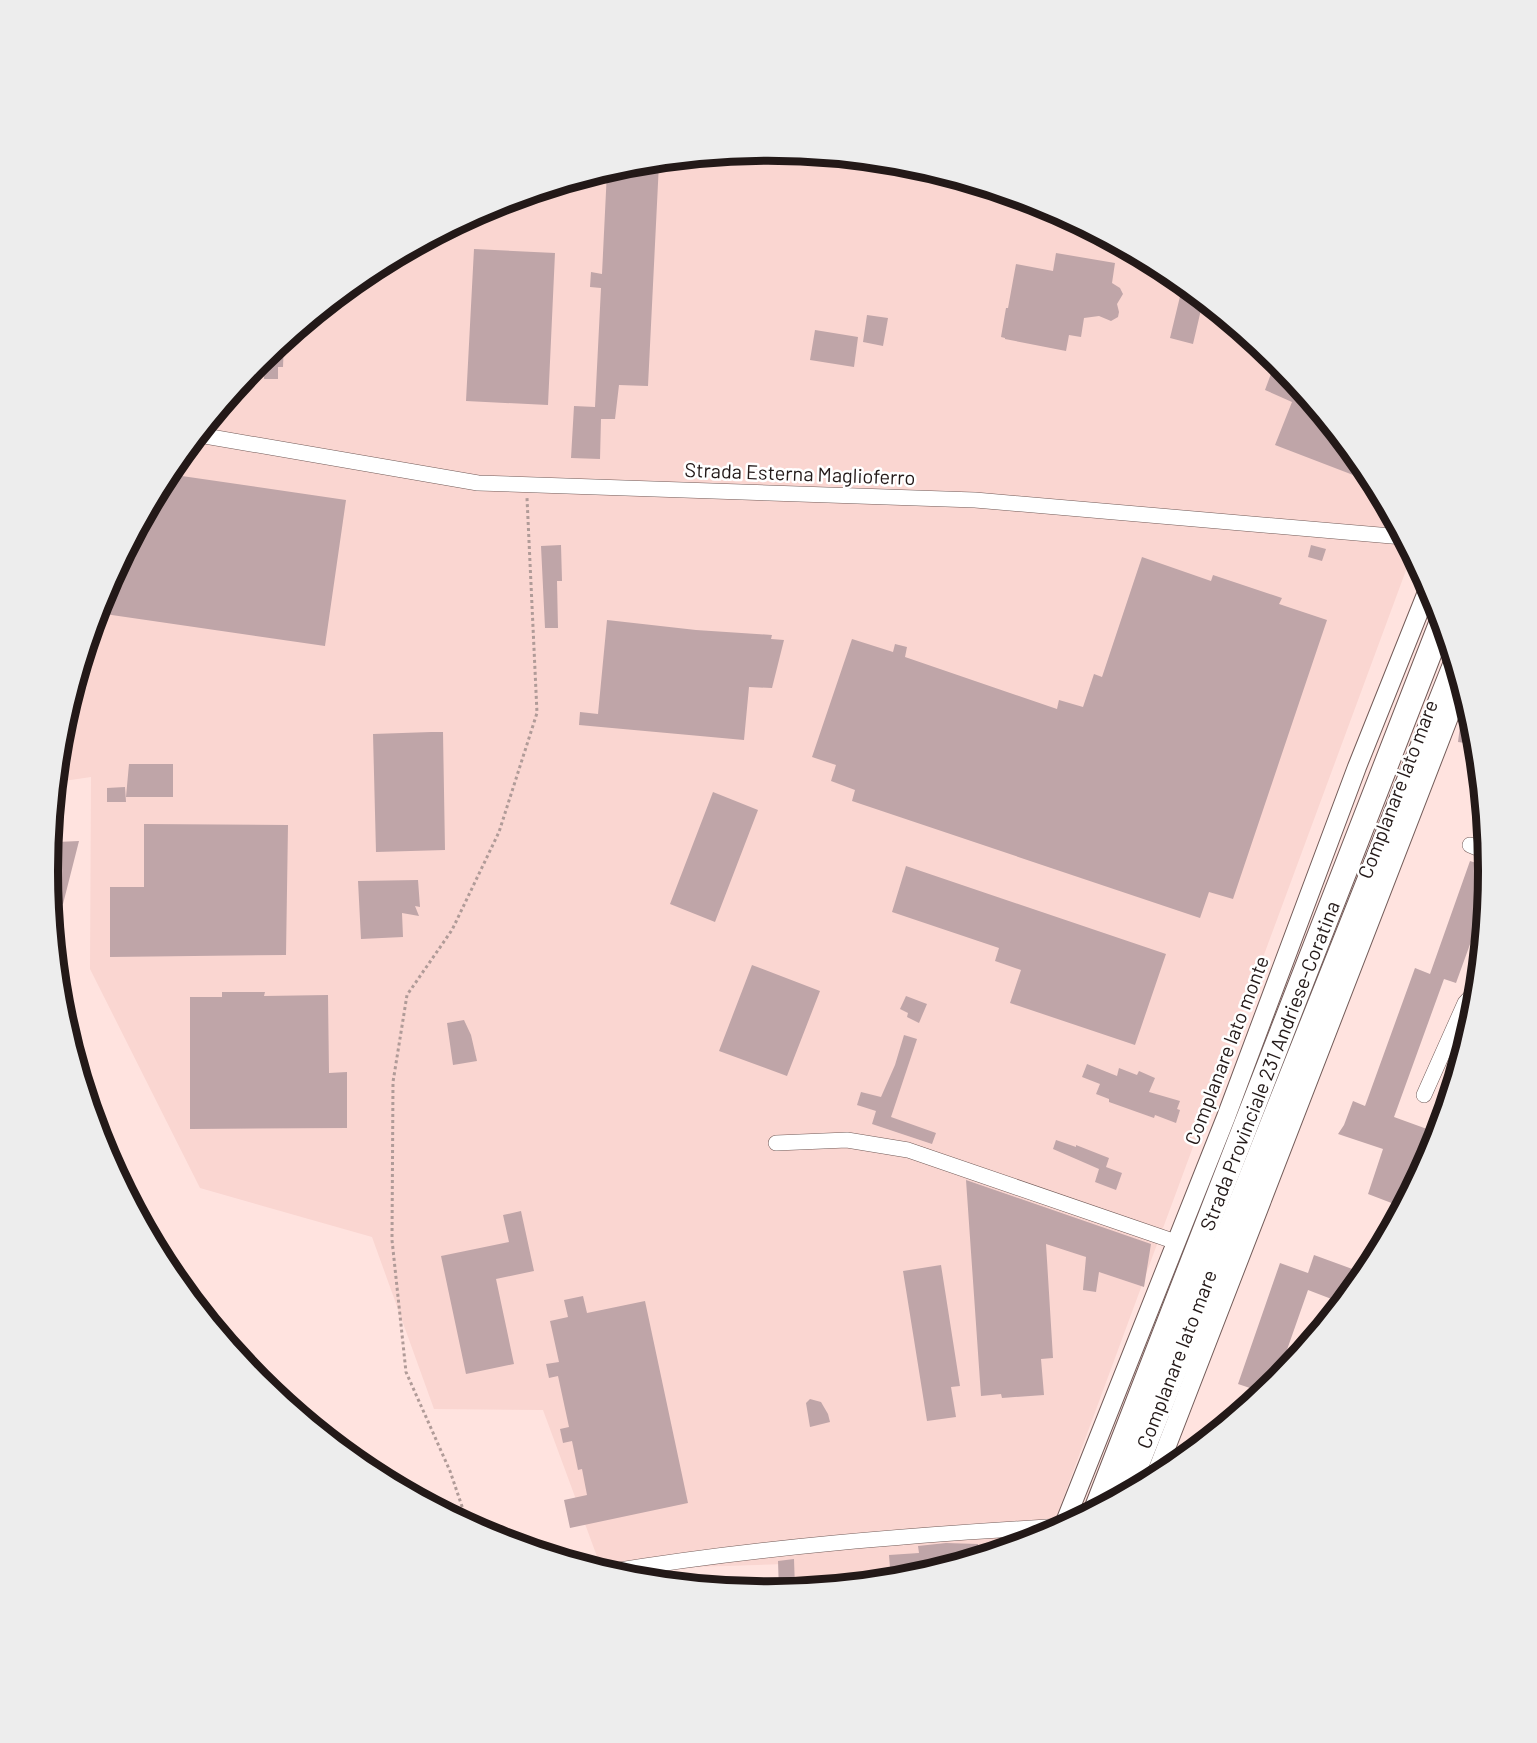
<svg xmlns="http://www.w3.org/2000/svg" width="1537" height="1743" viewBox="0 0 1537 1743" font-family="Barlow,sans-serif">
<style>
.built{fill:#fad6d1}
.building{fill:#bfa5a8}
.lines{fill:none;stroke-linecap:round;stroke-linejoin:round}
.minor-casing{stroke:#725b58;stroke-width:16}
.tertiary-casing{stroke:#725b58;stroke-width:20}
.trunk-casing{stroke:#725b58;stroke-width:26}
.path{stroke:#b09b98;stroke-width:3;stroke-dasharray:3 3;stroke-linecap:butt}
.minor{stroke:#fff;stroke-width:15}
.tertiary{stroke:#fff;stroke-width:18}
.trunk{stroke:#fff;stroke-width:24}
.labels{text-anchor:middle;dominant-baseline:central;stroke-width:5;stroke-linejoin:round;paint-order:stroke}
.street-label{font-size:20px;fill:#231918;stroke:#fff}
.rim{fill:none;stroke:#231918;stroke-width:8}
</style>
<rect width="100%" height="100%" fill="#ffe3df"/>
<path class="built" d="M769,151L909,165L1045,206L1169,273L1278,362L1368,472L1412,554L1050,1534L909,1578L787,1590L785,1564L602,1570L543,1410L434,1409L372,1237L200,1188L90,969L91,777L57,782L62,731L103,595L170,471L259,362L369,272L493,206L628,165Z"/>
<path class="building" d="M648,163H659L648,386L619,385L615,419H601L600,459L571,458L574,406L595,407L601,288L590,287L591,272L602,274L607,171L628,165Z
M474,249L555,253L548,405L466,401Z
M1056,253L1115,263L1112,283L1120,288L1123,294L1117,304L1119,312L1118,317L1111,321L1099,316L1084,318L1081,337L1069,335L1066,351L1005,339V338L1001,337L1006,308H1008L1016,264L1053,271Z
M1183,284L1203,301L1193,344L1170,338Z
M867,315L888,318L883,346L863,342Z
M815,330L858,337L854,367L810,360Z
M284,341L283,367H278V379H264L265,357Z
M1276,360L1368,471L1374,483L1275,445L1292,402L1265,390Z
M168,474L346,500L325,646L98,613L103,595Z
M561,545L562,581H557L558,628H545L541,546Z
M1311,545L1326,549L1322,561L1308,557Z
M1142,557L1211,581L1213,575L1282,598L1279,604L1327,620L1233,899L1209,892L1200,918L852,801L855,790L831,781L836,765L812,757L852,639L893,652L895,644L907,647L905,657L1057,709L1059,700L1083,707L1094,674L1102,677Z
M607,620L696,630L772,635L771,639L784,640L772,688L749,687L744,740L579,725L580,712L598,714Z
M1467,703L1474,728L1472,744L1458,742L1461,718Z
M431,732H443L445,850L376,852L373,734Z
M129,764H173V797H126Z
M125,787L126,802H107V788Z
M713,792L758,810L715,922L670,904Z
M144,824L288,825L286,955L110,957V887H144Z
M79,841L63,904L51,901L49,878L60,880L57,842Z
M1470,861L1489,867L1486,900L1456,983L1444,979L1394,1117L1438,1133L1434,1148L1402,1207L1368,1194L1383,1149L1338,1134L1344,1125L1353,1101L1365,1106L1415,968L1430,974Z
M906,866L1166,954L1135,1045L1010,1003L1021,970L995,961L999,948L892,912Z
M418,880L420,907L415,906L419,916L402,913L403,937L361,939L358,881Z
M752,965L820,991L787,1076L719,1051Z
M222,992H265L264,996L328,995L329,1073L347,1072V1128L190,1129V997H222Z
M906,996L927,1004L919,1023L907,1017L908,1013L900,1009Z
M464,1020L471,1035L477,1061L453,1065L447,1023Z
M904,1035L917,1039L891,1117L936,1133L932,1144L872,1124L876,1111L857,1105L861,1092L881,1097L895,1065Z
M1087,1064L1117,1076L1119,1068L1137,1075L1139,1071L1155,1078L1149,1092L1180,1101L1177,1109L1180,1110L1176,1123L1155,1115L1154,1118L1109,1102V1099L1096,1094L1100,1084L1082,1077Z
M1056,1140L1076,1147V1145L1109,1158L1106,1167L1122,1173L1116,1190L1095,1182L1099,1169L1053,1149Z
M966,1180L1151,1244L1144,1287L1099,1272L1096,1292L1083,1290L1086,1257L1046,1244L1053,1358L1041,1359L1044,1395L1002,1398L1001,1394L981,1396Z
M521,1211L534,1271L496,1279L514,1364L466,1374L441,1256L509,1242L503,1215Z
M1314,1255L1366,1274L1342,1303L1308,1290L1275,1384L1243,1410L1250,1388L1238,1384L1280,1263L1308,1273Z
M941,1265L960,1386L951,1387L956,1417L927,1421L903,1271Z
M583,1296L587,1313L645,1301L688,1503L570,1528L564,1500L587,1495L582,1469L578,1470L572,1441L563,1443L560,1429L569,1427L558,1376L549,1378L546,1364L559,1362L550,1321L568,1317L564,1300Z
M810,1399L821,1402L828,1414L830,1422L810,1427L806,1403Z
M946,1543L978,1544V1557L909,1578L901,1579V1567L890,1568L889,1555L919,1553L918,1546Z
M794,1559L795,1589L779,1591L778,1561Z"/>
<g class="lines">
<g class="minor-casing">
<path id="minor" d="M861,160L918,168
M199,435L478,483L975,500L1403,537
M1470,845L1487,852
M1424,1095L1465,1003L1477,990
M776,1143L847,1140L908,1150L1176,1242
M607,1572C758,1547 911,1535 1063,1526"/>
</g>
<g class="tertiary-casing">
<path id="tertiary" d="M1154,1479L1461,686
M1063,1527L1226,1117L1357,767L1429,587"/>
</g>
<g class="trunk-casing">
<g id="trunk">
<path d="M1125,1494L1455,665"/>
<path id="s1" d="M1096,1510L1442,621"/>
</g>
</g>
<path class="path" d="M468,1524L450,1471L406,1372L392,1240L393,1082L407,995L452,930L499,832L537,713L527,498"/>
<use href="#minor" class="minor"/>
<use href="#tertiary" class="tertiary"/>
<use href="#trunk" class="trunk"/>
</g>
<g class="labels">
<g class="street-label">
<text transform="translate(800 473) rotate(2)">Strada Esterna Maglioferro</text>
<text transform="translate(1397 789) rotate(-69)">Complanare lato mare</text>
<text transform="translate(1226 1050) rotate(-69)">Complanare lato monte</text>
<text stroke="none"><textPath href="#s1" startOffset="477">Strada Provinciale 231 Andriese-Coratina</textPath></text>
<text transform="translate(1176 1359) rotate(-69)">Complanare lato mare</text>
</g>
</g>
<path d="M0 0H1537V1743H0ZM58 871a710 710 0 1 1 1420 0a710 710 0 1 1-1420 0Z" fill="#ededed" fill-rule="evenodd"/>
<path class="rim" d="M58 871a710 710 0 1 1 1420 0a710 710 0 1 1-1420 0Z"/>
</svg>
